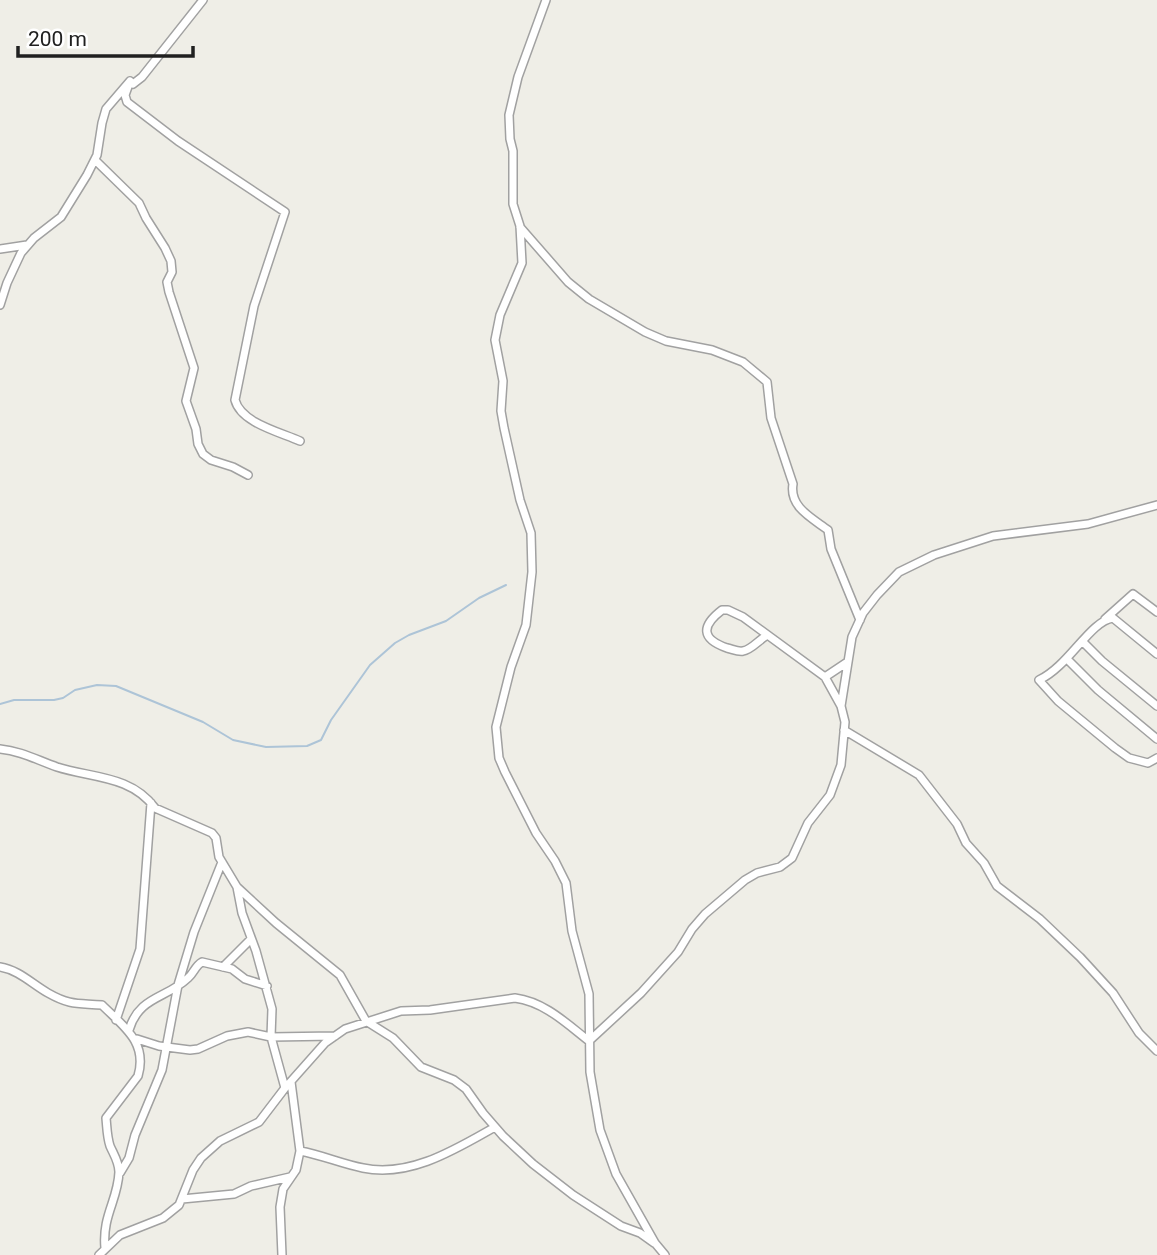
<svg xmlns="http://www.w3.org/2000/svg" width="1157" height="1255" viewBox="0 0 1157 1255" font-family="Roboto,sans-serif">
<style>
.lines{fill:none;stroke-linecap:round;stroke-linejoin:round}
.stream{stroke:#adc4d7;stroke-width:2}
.street-casing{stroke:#a1a1a1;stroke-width:10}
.street{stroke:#fff;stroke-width:7}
</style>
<rect width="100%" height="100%" fill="#efeee7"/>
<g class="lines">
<path class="stream" d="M0,704L14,700H54L63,698L75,690L97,685L116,686L203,722L233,740L266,747L307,746L321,740L331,720L370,665L395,643L409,635L446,621L479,598L506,585"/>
<g class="street-casing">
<path id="street" d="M546,0L518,77L509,115L510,139L513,151V204L520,226L522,263L500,315L495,340L503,381L501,411L504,428L520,500L531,533L532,572L526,625L511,667L496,727L499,758L505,772L536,833L555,861L566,883L572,931L589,994L590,1072L600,1130L616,1174L655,1243L665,1255
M130,81L125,95L127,102L178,141L285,212L254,306L235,400C241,423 280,432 300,441
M95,160L139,203L146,218L165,248L171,261L172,272L167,282L169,292L194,368L186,401L196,429L198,444L203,454L211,460L233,467L248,475
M520,227L568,282L589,299L645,332L666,341L712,350L743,362L767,382L771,418L793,484C789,507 812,518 828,530L831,549L860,620
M0,249L27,245
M0,305L7,283L21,253L34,238L61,217L87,175L97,155L102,123L106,109L130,81L133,84L142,77L203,0
M1105,619L1133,594L1157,612
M766,636C759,640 751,650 743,651C738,652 732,649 727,648C701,639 701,626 722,610H728L743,617L825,677L841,706
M1083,642L1102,661L1157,706
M1157,654L1113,618C1090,621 1069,666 1039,680L1058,701L1115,748L1129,758L1148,763L1157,758
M1067,659L1098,690L1157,739
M825,677L846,663
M844,730L919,775L957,824L966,843L984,863L997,886L1040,919L1080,957L1113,993L1139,1033L1157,1051
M0,749C21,751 37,760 57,767C91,778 131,775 155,808L212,833L216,838L219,857L237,887L276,923L340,975L366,1021L393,1038L421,1067L454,1080L466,1089L483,1113L503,1136L533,1164L573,1195L621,1226L640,1233L654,1243
M0,967C19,970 32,984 48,993C71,1006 78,1003 102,1005C123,1026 148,1042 138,1076L106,1118C107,1128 107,1137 110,1146C114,1155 119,1162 119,1172C118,1200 102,1215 105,1248
M223,967L250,940
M116,1020L140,949L151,803
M129,1030C139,996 166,999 188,978C194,973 195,966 202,962L232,969L245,979L267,986
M137,1039L159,1046L190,1050L198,1049L227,1036L248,1032L271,1037L335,1036
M589,1041L641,993L678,952L692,929L705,914L745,880L757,873L780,867L792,858L808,823L830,795L841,765L845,722L841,706L852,637L863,613L877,595L899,572L934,555L993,536L1088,524L1157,505
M285,1088L325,1043L345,1029L401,1011L430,1010L515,998C545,1002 567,1024 589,1041
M300,1151C322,1155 342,1164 363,1168C410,1178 456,1149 495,1127
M120,1173L129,1158L135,1135L162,1070L178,985L194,932L222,862
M182,1199L234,1194L251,1186L290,1177
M99,1255L120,1235L163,1218L179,1205L193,1170L201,1158L220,1141L259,1122L285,1088L271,1037L272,1009L256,951L242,913L237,887
M282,1255L280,1207L283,1189L296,1170L300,1151L291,1082"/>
</g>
<use href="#street" class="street"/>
</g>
<path d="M18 46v10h175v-10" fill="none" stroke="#202020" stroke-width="3.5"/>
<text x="28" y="46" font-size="21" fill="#202020" stroke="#ffffff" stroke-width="5" paint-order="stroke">200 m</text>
</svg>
